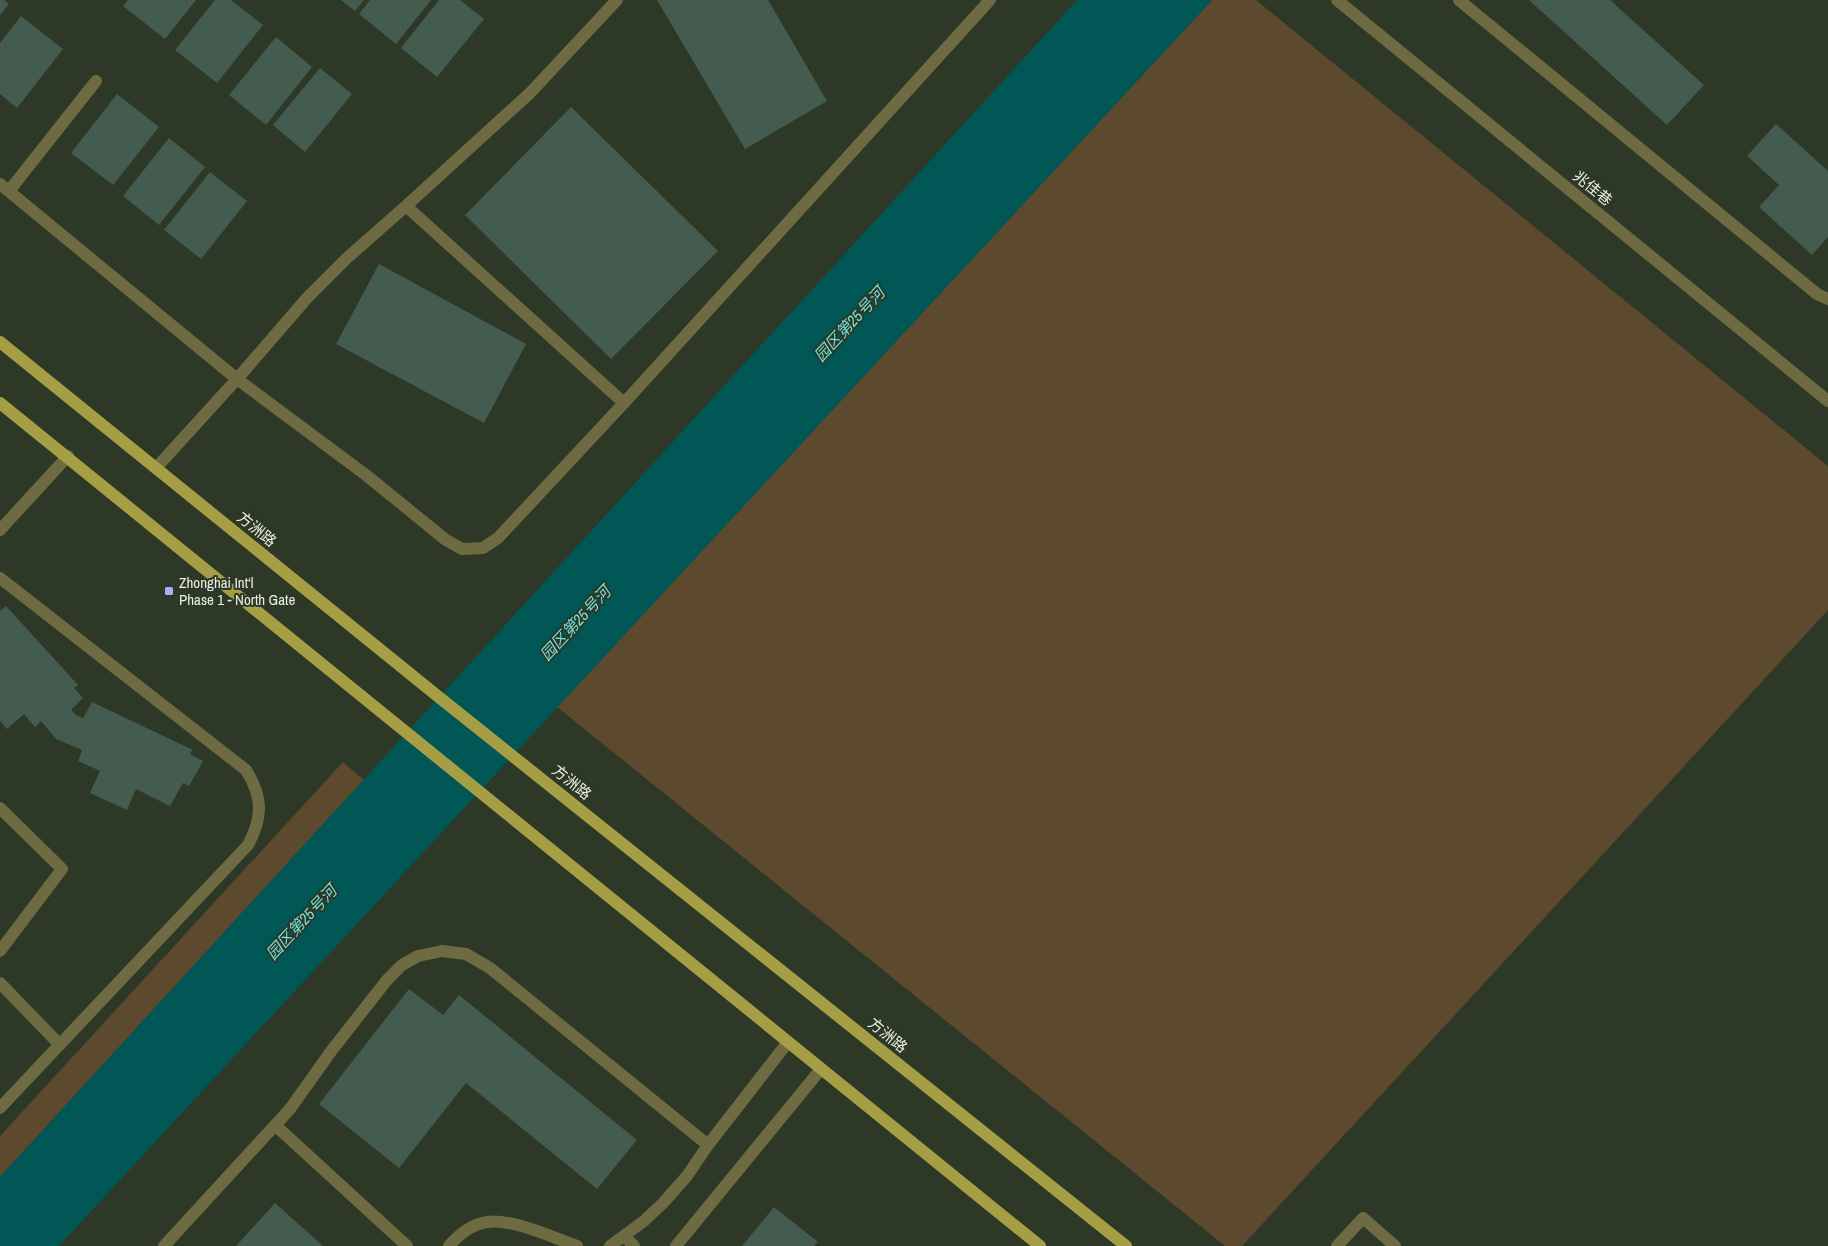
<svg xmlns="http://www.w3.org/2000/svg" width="1828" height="1246" viewBox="0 0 1828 1246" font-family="'Archivo Narrow','Noto Sans SC',sans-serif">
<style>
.green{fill:#5c492e}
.water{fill:#005755}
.building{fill:#445c50}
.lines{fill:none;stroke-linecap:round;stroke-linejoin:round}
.minor{stroke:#6e6a41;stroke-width:12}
.major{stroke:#a69e44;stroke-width:12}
.poi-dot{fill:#a8b0fc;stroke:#2d3826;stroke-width:2}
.labels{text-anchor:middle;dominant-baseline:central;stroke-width:4;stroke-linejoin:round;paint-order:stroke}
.street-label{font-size:15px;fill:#e7eee2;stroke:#2d3826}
.poi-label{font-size:15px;fill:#e7eee2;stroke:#2d3826;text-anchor:start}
.water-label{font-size:16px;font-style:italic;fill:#74e1dc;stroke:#2d3826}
</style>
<rect width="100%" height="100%" fill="#2d3826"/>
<path class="green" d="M1212,0H1256L1828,466V610L1242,1246H1225L557,707Z
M343,762L364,780L0,1177V1136Z"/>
<path class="water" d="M1077,0H1212L59,1246H0V1177Z"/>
<path class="building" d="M0,0H4L9,4L0,15Z
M128,0H196L165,39L123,6Z
M215,0H231L263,25L217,83L175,50Z
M341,0H364L355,11Z
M370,0H431L396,44L359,14Z
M439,0H460L484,19L437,77L401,48Z
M657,0H768L827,101L745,149Z
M1529,0H1610L1704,85L1667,125Z
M21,16L63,49L17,108L0,94V43Z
M276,37L312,67L266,125L229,95Z
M320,68L352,94L305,152L273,125Z
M117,94L159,127L113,185L71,153Z
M571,107L718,251L611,359L465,215Z
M1776,124L1828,171V237L1812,255L1759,207L1779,185L1747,156Z
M169,138L205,167L159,225L123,196Z
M210,172L247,201L201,259L164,230Z
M379,264L526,344L484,423L336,344Z
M6,606L78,685L74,688L83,698L71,710L76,715L83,718L92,702L193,750L190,754L203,761L189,786L183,783L170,806L136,789L127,810L90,793L100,771L78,761L82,750L56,739L41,721L35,727L24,714L7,729L0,721V611Z
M409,989L443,1015L459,995L637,1140L597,1189L466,1083L399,1168L319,1104Z
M275,1203L323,1246H236Z
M774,1207L818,1242L814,1246H742Z"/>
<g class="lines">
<path class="minor" d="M1337,0L1828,401
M1459,0L1817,294L1828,299
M0,184L237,379L366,475L446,540L462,549L483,548L498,538L624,403L990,0
M9,191L96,81
M406,206L624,403
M156,468L237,379L307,298L347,258L406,206L530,93L617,0
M0,530L68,456
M0,578L246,770C263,797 263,817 248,845L0,1108
M0,808L62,869L0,951
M0,983L60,1045
M275,1125L407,1246
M624,1236L634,1246
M164,1246L290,1109L332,1050L387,980L402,965L418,956L442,951L466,954L490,968L708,1145
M449,1246C458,1235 472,1224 487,1222C511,1218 554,1238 577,1246
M610,1246L644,1221L663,1203L687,1176L708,1145L788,1042
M676,1246L821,1069
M1337,1246L1363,1218L1395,1246"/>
<path class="major" d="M0,342L440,698L1126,1246
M0,403L1040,1246"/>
</g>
<rect class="poi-dot" x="164" y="586" width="10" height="10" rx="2.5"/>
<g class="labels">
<g class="street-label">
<text transform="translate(1593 188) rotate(39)">兆佳巷</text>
<text transform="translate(257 529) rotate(39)">方洲路</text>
<text transform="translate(572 782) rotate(39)">方洲路</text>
<text transform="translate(888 1035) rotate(39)">方洲路</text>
</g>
<g class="poi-label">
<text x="179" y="582">Zhonghai Int‘l<tspan x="179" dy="17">Phase 1 - North Gate</tspan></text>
</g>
<g class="water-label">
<text transform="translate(849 324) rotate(-47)">园区第25号河</text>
<text transform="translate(575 623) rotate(-47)">园区第25号河</text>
<text transform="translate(301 922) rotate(-47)">园区第25号河</text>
</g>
</g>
</svg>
